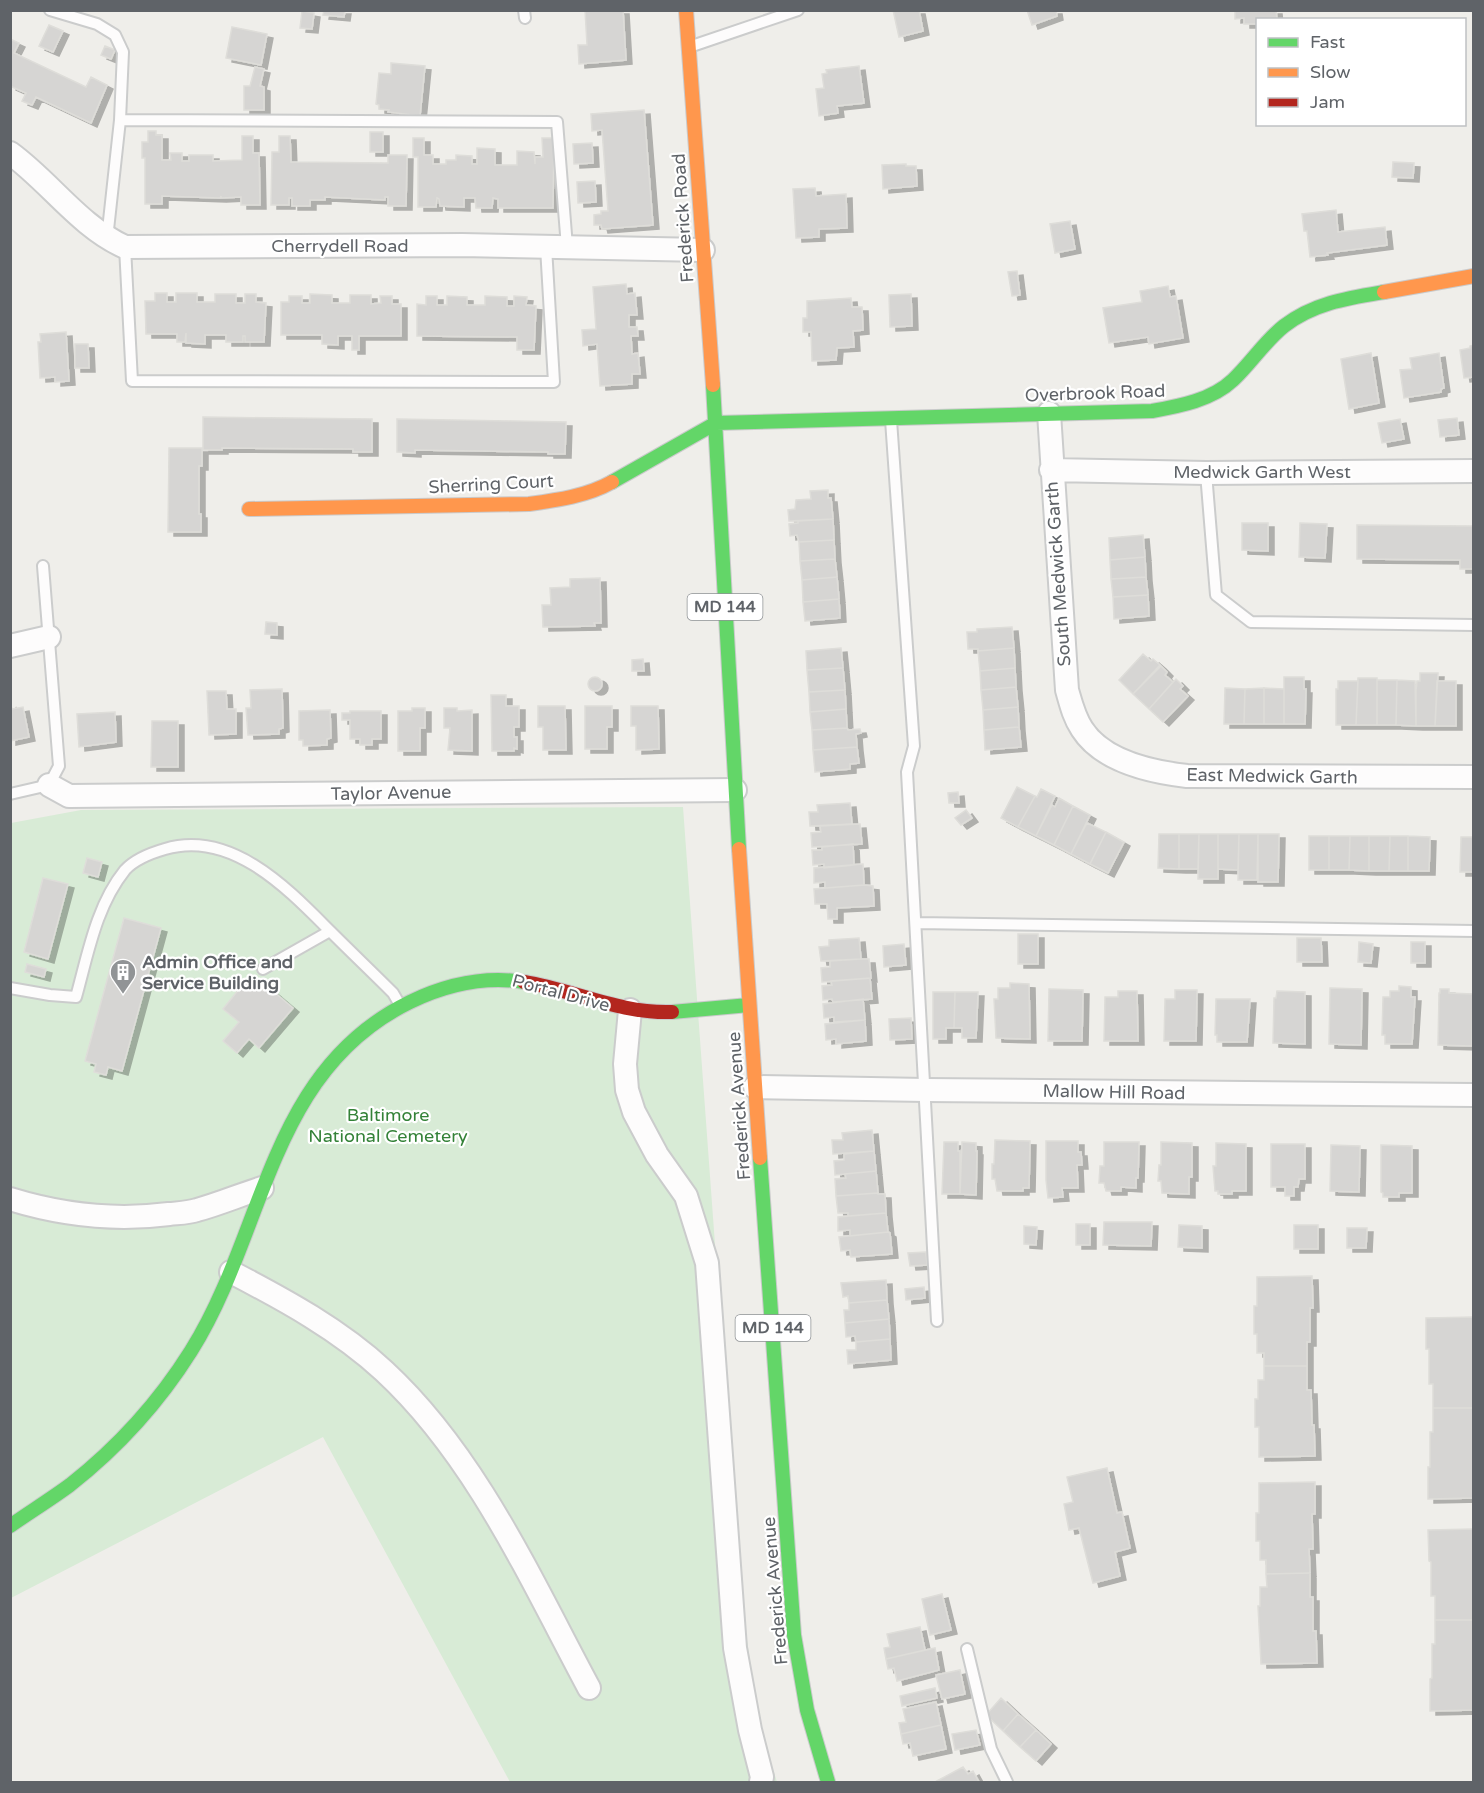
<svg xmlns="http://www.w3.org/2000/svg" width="1484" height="1793" viewBox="0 0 1484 1793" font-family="'Varela Round',sans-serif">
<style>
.green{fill:#d8ebd6}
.building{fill:#d6d5d3;stroke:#deddd9;stroke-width:1.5;filter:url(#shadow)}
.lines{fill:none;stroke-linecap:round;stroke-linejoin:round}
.lane-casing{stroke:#cbcccc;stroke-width:14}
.street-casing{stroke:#cbcccc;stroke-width:26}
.fast-casing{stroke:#cacacb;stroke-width:16}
.slow-casing{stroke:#cacacb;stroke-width:16}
.jam-casing{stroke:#cacacb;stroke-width:16}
.lane{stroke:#fdfcfc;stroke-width:10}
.street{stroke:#fdfcfc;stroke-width:22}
.fast{stroke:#63d668;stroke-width:14}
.slow{stroke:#ff974d;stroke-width:14}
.jam{stroke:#b3261e;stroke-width:14}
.labels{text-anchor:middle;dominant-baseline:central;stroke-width:4.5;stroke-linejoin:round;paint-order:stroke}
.shield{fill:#fff;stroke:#8f9295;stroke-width:1.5}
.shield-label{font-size:16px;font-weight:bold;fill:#5f6368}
.street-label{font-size:18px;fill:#5f6368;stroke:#fff}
.poi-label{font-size:18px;font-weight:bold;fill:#5f6368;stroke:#fff;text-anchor:start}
.park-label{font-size:18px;fill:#348238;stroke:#fff}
</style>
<defs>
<filter id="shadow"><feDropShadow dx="6" dy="4" stdDeviation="0" flood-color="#0004"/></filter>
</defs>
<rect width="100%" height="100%" fill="#efeeea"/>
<path class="green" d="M683,807L741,1600L760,1728L777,1782H510L323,1437L11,1598V823L81,810Z"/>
<path class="building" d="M324,10H345L344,17L323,15Z
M585,10H623L626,60L579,64L578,45H587Z
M893,10H919L923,31L899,37Z
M1027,10H1056L1057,16L1032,25Z
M1235,10H1276L1277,20H1258V24H1244V18L1235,19Z
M302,11L314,13L312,29L300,28Z
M49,25L63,31L53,52L39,46Z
M232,27L267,34L261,65L226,58Z
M10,39L19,43L14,53L86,87L91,77L107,85L91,123L36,97L32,105L22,101L26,93L10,86Z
M105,46L115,50L111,59L101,55Z
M391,63L425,66L420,116L388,112L389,110L379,109V105L376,104L379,73L391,74Z
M859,66L864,103L837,106L838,113L819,116L816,89L824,88L822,74L827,73L826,70Z
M255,67L264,69L260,86L264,87V110H244V86H250Z
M644,110L653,225L602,229L601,225H594V215L601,214V211H608L602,130L592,131L591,114Z
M148,131H156V135H162V160H171L170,153H182V161H189V155H213V161L242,160V136H253V153H259L260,205H241V197L221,198V196L220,198L162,196V204H145V158H142V142H148Z
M370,132H383V152H370Z
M279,136H290L291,162L388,163V155H407L406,206H388V197H385V200L325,197V200H310V206H292V198H289V205H271L272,152H279Z
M413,138H424V155H433V164H446V160H456V155L472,156V164H477V148L495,149V165H517V151L534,152L535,164V157H543L542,138H554L553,208H498V199L493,198L492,208H476L475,198H464V207L440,206L439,199L437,198L436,207H418V157H413Z
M592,143L593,163L574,164L573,144Z
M1393,162L1414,163L1413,178L1392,177Z
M906,164V166H916L917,186L883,189L882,165Z
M595,181L596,202L578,203L577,182Z
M815,188L816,196L846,194L847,228L819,229V237L796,238L793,189Z
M1336,210L1338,232L1385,227L1387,245L1327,253L1328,255L1310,257L1307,231H1304L1302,214Z
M1070,221L1075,249L1055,253L1050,224Z
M1017,271L1020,295L1012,296L1008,272Z
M626,284L627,294L635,293L637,315H629V327H637L638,336H631L632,354L638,353L640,374H632V384L600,386L597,344L583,346L582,330L596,329L593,287Z
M1168,286L1170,297L1176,296L1183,338L1149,344L1148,337L1109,343L1103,308L1142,302L1140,291Z
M155,293H167V302H176V293H197V302H215V294H236V303H245V294H256V302L266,303L264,342H245V336H243V342H226V335H205V344L186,343V333L185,342H177V334H146L145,301H155Z
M310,294L332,295V303H350V295H371V304L381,303L380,296H392V304H401V336H359V350H352V336H338V345L322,344V335H281V302H289V296H302V303H310Z
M911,294L912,326L890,327L889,295Z
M426,296H437V305H447V296L467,297V305H485V296L507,297V306H514V296L527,297L526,305L536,306L534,350H517V337L417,336V304L426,305Z
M851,298L852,307H862L863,330L853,331L854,347L837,348L836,360L812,361L811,332H803V318H807V301Z
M66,332L69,381L55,382V377L40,378L38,342H41L40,334Z
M75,344H88L89,368H75Z
M1474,345V377L1464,378L1460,350L1470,348V346Z
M1371,353L1379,403L1349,409L1341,359Z
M1439,353L1444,388L1441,389V392L1404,398L1400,370L1412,369L1410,358Z
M203,417L372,419V452H353V449L222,448V450H203Z
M1457,418L1459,435L1440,437L1438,420Z
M397,419L566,422L565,454H548V452L415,450V453L397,452Z
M1400,419L1404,439L1382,443L1378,423Z
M169,448H202V466H199V514H201V532H168Z
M828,490V498H831L833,519L789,521L788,510L795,509L796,500L811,499L810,491Z
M833,519L834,540L799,542L797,535L790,536L789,524L798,523V521Z
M1242,523H1268V551L1242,550Z
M1300,523L1327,524L1325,558L1299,557Z
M1357,525L1474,526V569H1460V560L1357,559Z
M1143,535L1145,557L1110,560L1109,538Z
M834,540L835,559L800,561L799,542Z
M1145,557L1146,577L1111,579L1110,560Z
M835,559L837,577L802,580L800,561Z
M837,577L839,599L803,602L802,580Z
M1146,577L1148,595L1113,597L1111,579Z
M600,578L601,623H594L595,626L543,627L542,605H551L550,588L570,587V579Z
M1148,595L1149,616L1114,619L1113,597Z
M839,599L840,618L805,621L803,602Z
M266,622L277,623V635L265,634Z
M1012,627L1014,648L978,651V649H968L967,632H977V629Z
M841,648L843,668L807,670L806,651Z
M1014,648L1015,668L980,671L978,651Z
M1143,654L1151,661L1153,659L1160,665L1133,694L1119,680Z
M643,659L644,671H632V660Z
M1161,666L1167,672L1165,675L1173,682L1149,709L1133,694Z
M843,668L845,690L809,692L807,670Z
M1015,668L1016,687L981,690L980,671Z
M1420,673H1438L1435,726H1416V691L1417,681H1420Z
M1284,677H1304V689H1306L1305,724H1284Z
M588 684a7 7 0 1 1 14 0a7 7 0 1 1-14 0Z
M1358,678H1377V725H1356Z
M1176,679L1183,686L1180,689L1188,696L1163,722L1149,709Z
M1377,680H1397L1396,725H1377Z
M1397,680L1415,681L1416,726L1396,725Z
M1338,681H1358L1356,725H1336V689H1338Z
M1437,681H1456V726H1435Z
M1016,687L1018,707L983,710L981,690Z
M1225,688L1245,689L1244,724H1224Z
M1264,688L1284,689V724H1264Z
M1264,688V724H1244L1245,689Z
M282,689L283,728L279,729V734L248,735L246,708H251L250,690Z
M845,690L846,709L810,712L809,692Z
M207,691H226L227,709H236V734L209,735Z
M491,695H506V706H519V727H514V737H517V749L514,748V751H492Z
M10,703L12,709L23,707L29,737L10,741Z
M538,706H565L566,750H543V727H538Z
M585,706H612V727H607V749H585Z
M631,706H658L659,749L636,750V726H631Z
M1018,707L1019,727L984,730L983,710Z
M412,708H425V728H420V751H398V711H412Z
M444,708H457V711L472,710V751L448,750L450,728H444Z
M846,709L847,728L812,730L810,712Z
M330,710L331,738L327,739V745L303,746V740H299V711Z
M350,711H381V739H372V745H360V739H350V720H342V713H350Z
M115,712L116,742L79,747L77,714Z
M152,721H178V767H151Z
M1019,727L1021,747L985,750L984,730Z
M847,728L848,730L860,729L861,733L856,734L857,747L813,750L812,730Z
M857,747L859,763L850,764V769L815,772L813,750Z
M1017,787L1035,796L1018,827L1001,818Z
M1041,789L1055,796L1036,836L1018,827L1035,796L1037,797Z
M958,792L959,803H949L948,793Z
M1059,798L1073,806L1054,845L1036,836L1052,805L1055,807Z
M850,803L852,824L810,826L809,812H818L817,805Z
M1073,806L1090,815L1071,854L1054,845Z
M966,810L972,818L961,825L955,818Z
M1087,823L1106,832L1090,864L1071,854Z
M860,824L862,844L812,847L811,833L821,832L820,826Z
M1106,832L1124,842L1108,873L1090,864Z
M1159,834H1179V869L1158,868Z
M1179,834H1199L1198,869H1179Z
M1199,834H1218V879H1198Z
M1218,834H1239L1238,870L1218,869Z
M1239,834H1258L1257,880H1238Z
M1258,834H1279L1278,882H1258Z
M1309,836H1329V870H1309Z
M1329,836H1350L1349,870H1329Z
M1350,836H1369V871L1349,870Z
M1369,836H1390L1389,871H1369Z
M1390,836H1408V871H1389Z
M1408,836L1430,837L1429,871H1408Z
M1461,837H1474V872H1460Z
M853,844L854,865L824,868V864L813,865L812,850H822V847Z
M87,858L102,862L98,877L83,873Z
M863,864L864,885L825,888V882L814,883V868Z
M43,878L68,884L48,959L24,952Z
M864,885L873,886L874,906L837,908V919H828L827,904H815L814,889Z
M124,918L161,928L122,1071L108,1067L106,1075L94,1072L96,1064L85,1061Z
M1018,934H1038V964H1018Z
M859,938L861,959L821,961L819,947L829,946V940Z
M1297,938H1321L1322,962H1297Z
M1359,942L1373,944L1371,963L1358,962Z
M1411,942H1425V963H1411Z
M904,944L906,965L884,967L883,946Z
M861,959H869L871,978L822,982L821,968L830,967V961Z
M27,964L46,969L44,977L25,972Z
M248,978L263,991L267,986L293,1008L259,1048L249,1039L237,1053L223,1041L239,1022L223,1009Z
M870,978L872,999L833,1002L832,999L823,1000L822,986L832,985L831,981Z
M1010,983L1029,984L1030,1039L996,1038L994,999H998V988H1010Z
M1399,986L1411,987V997H1415L1412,1044H1385V1035H1382L1383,997H1390V991H1399Z
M1330,988L1362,989L1361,1045L1329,1044Z
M1049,989L1083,990L1082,1041H1048Z
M1440,989H1449V993L1473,994L1472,1046L1438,1045L1439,993H1440Z
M1175,990H1197L1196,1041H1164L1165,999H1175Z
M1118,991H1137L1138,1041H1104L1105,997H1118Z
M1277,991L1305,992V1044L1273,1043L1274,998H1276Z
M933,992H955L954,1028H946V1039H933Z
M955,992H978L976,1038H962V1028H954Z
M863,999L865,1020L834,1022V1017L824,1018L823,1004Z
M1216,999H1250L1247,1042H1217V1035H1215Z
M911,1018L912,1039L890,1040L889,1019Z
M865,1020L866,1041L836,1044V1039L826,1040L825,1024Z
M872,1130L874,1151L833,1154L832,1140H843L842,1133Z
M995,1140L1030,1141L1029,1188H1023V1191H997L995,1179H992V1164H994Z
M1046,1141H1078V1152H1081L1082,1165H1077L1078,1188H1062L1063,1197L1048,1198L1046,1180Z
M944,1142H958V1151H960V1194H942Z
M962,1142L976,1143V1151H977L976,1195L960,1194Z
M1104,1142H1139L1138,1178H1136V1188L1121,1187V1191H1106L1104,1183H1099L1100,1166H1104Z
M1161,1142L1192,1143V1177H1189V1194L1162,1193L1161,1181H1158L1159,1165H1161Z
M1216,1143L1246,1144V1191H1232V1194H1218V1191H1215L1213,1166H1216Z
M1271,1144H1305V1179H1299L1298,1187H1294V1196H1285V1187H1271Z
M1331,1145L1360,1146L1359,1192L1330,1191Z
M1381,1145L1412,1146V1193H1399V1197H1383V1193L1381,1192Z
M874,1151L876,1171L835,1175L834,1161L844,1160V1154Z
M876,1171L878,1193L836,1196L835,1179L846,1178L845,1174Z
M878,1193V1194H885L886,1213L848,1216V1213H838L836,1196Z
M886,1213L888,1232L850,1236V1230L838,1231V1217Z
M1104,1222H1152L1151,1246L1103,1245Z
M1076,1224H1090V1245H1076Z
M1179,1225L1202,1226V1248L1178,1247Z
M1294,1225H1318V1249H1294Z
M1024,1226L1037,1227L1036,1245L1024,1244Z
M1347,1228H1367L1366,1248H1347Z
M888,1232L890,1233L892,1254L851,1257L850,1250L841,1251L839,1237Z
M926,1252L927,1265L910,1266L908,1253Z
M1312,1276L1313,1308H1310V1342H1307V1366H1264V1353H1257V1334H1254V1306H1257V1277Z
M886,1280L887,1300L849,1303L848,1296L843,1297L841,1283Z
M924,1287L925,1298L906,1300L905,1289Z
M887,1300L889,1319L845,1323L844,1310H849V1303Z
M1474,1317V1408H1433V1384H1429V1349H1426V1318Z
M889,1319L890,1339L856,1342L855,1336L846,1337L845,1323Z
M890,1339L891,1360L848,1364L847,1350H856V1342Z
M1264,1366H1307V1390H1311L1312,1425H1314L1315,1456L1259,1457V1427H1255V1399H1258V1380H1264Z
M1433,1408H1474V1498L1428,1499V1467H1430V1432H1433Z
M1107,1468L1117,1513L1122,1512L1130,1548L1115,1552L1120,1576L1093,1583L1079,1528L1069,1530L1064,1504L1073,1502L1067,1477Z
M1315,1482V1514H1312L1313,1549H1309L1310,1573L1266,1574V1560H1260V1541H1256V1513H1259V1483Z
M1474,1529V1620H1435V1596H1431V1562L1429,1561L1428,1530Z
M1310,1573V1597H1313V1631H1316L1317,1663L1261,1664L1258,1606H1260V1587H1267L1266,1574Z
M942,1594L951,1630L930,1635L922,1599Z
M1435,1620H1474V1710L1430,1711V1679L1432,1678V1644H1435Z
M920,1627L925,1650L886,1659L884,1648L890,1647L887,1634Z
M935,1648L939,1670L897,1681L894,1668L888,1669L886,1659Z
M960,1670L965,1694L942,1699L936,1675Z
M935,1688L937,1698L902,1706L900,1696Z
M1001,1698L1018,1714L1003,1731L986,1715Z
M936,1702L941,1725L901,1734L899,1723L906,1722L903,1709Z
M1018,1714L1036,1730L1020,1747L1003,1731Z
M941,1725L946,1749L913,1756L910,1743L903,1744L901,1734Z
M976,1730L980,1745L955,1750L952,1734Z
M1036,1730L1051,1744L1036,1761L1020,1747Z
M963,1767L968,1774L973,1771L979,1782H935Z"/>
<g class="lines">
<g class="lane-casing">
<path id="lane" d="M50,10L97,24L115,35L123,52L120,120L107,239
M524,10L525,18
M692,46L798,10
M120,120L557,122L567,247
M125,247L132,381L554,382L546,247
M891,420L914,746L907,772L937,1321
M1206,473L1216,595L1251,622L1474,625
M10,794L49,785L59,766L43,566
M917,923L1474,931
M263,969L330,931
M10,988L50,995L76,997C88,954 96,906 125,870C135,859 151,853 165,849C232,829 289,890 331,932C352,953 373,973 393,993L400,1005
M967,1649L991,1749L1007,1782"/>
</g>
<g class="street-casing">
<path id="street" d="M10,153C50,182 79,226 125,247L462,245L703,250
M1049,413L1067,690C1071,704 1074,717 1082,729C1103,762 1152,772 1187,776L1474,777
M1051,470L1206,473L1474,471
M10,646L49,637
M49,785L69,796L735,790
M630,1010L625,1064L627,1090L634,1112L657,1155L686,1196L707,1263L735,1648L750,1730L762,1777L761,1782
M755,1087L925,1090L1474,1095
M10,1199C62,1215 115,1221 169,1214C178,1213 188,1213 197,1210C219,1204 240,1195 262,1188
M231,1272C285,1300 340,1330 384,1371C476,1456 531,1580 589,1688"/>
</g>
<g class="fast-casing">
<path id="fast" d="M713,385L739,849
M612,482L716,423L1152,411C1180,406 1212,400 1233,380C1251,363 1265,341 1284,326C1314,303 1348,298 1384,292
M672,1012L749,1005
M760,1158L794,1635L807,1710L828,1782
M10,1526C30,1512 51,1499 70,1485C117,1448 159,1402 191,1351C266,1232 268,1071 410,1002C445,985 485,976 524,982"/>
</g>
<g class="slow-casing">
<path id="slow" d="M686,10L713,385
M1384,292L1474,276
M249,509L529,504C558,500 587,496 612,482
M739,849L760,1158"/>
</g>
<g class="jam-casing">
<path id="jam" d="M524,982C574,990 620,1014 672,1012"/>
</g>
<use href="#lane" class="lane"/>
<use href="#street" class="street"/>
<use href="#fast" class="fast"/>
<use href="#slow" class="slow"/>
<use href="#jam" class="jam"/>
</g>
<defs>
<g id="building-pin" transform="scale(1.35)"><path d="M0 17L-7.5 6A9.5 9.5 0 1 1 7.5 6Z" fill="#919496" stroke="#fff"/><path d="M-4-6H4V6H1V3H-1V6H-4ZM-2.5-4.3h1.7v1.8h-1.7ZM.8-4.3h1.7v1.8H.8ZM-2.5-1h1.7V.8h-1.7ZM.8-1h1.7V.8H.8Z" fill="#fff"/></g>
</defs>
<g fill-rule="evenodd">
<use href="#building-pin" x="123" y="972"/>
</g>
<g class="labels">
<g class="shield">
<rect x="687.5" y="594" width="75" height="26" rx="4.5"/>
<rect x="735.5" y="1315" width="75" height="26" rx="4.5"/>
</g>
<g class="shield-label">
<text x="725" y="607">MD 144</text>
<text x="773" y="1328">MD 144</text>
</g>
<g class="street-label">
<text transform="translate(683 218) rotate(-94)">Frederick Road</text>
<text x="340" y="246">Cherrydell Road</text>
<text transform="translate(1095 393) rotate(-2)">Overbrook Road</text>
<text x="1262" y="472">Medwick Garth West</text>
<text transform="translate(491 484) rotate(-3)">Sherring Court</text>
<text transform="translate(1058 574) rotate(-94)">South Medwick Garth</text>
<text transform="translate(1272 776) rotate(1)">East Medwick Garth</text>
<text transform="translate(391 793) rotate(-1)">Taylor Avenue</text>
<text transform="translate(561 993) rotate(15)">Portal Drive</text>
<text transform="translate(1114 1092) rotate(1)">Mallow Hill Road</text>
<text transform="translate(739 1106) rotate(-94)">Frederick Avenue</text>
<text transform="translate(775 1591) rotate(-95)">Frederick Avenue</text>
</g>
<g class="poi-label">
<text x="142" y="962">Admin Office and<tspan x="142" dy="21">Service Building</tspan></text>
</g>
<g class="park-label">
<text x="388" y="1115">Baltimore<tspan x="388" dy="21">National Cemetery</tspan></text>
</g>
</g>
<rect width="1484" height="1793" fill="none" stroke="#5f6368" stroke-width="24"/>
<rect x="1256" y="18" width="210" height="108" fill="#ffffff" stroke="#bfc1c3" stroke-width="1.5"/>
<rect x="1268" y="38" width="30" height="9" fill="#63d668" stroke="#bfc1c3" stroke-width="1.5"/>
<text x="1310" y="48" font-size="18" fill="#5f6368">Fast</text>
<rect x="1268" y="68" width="30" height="9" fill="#ff974d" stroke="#bfc1c3" stroke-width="1.5"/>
<text x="1310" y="78" font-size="18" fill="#5f6368">Slow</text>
<rect x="1268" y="98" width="30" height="9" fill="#b3261e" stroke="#bfc1c3" stroke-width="1.5"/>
<text x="1310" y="108" font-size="18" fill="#5f6368">Jam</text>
</svg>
